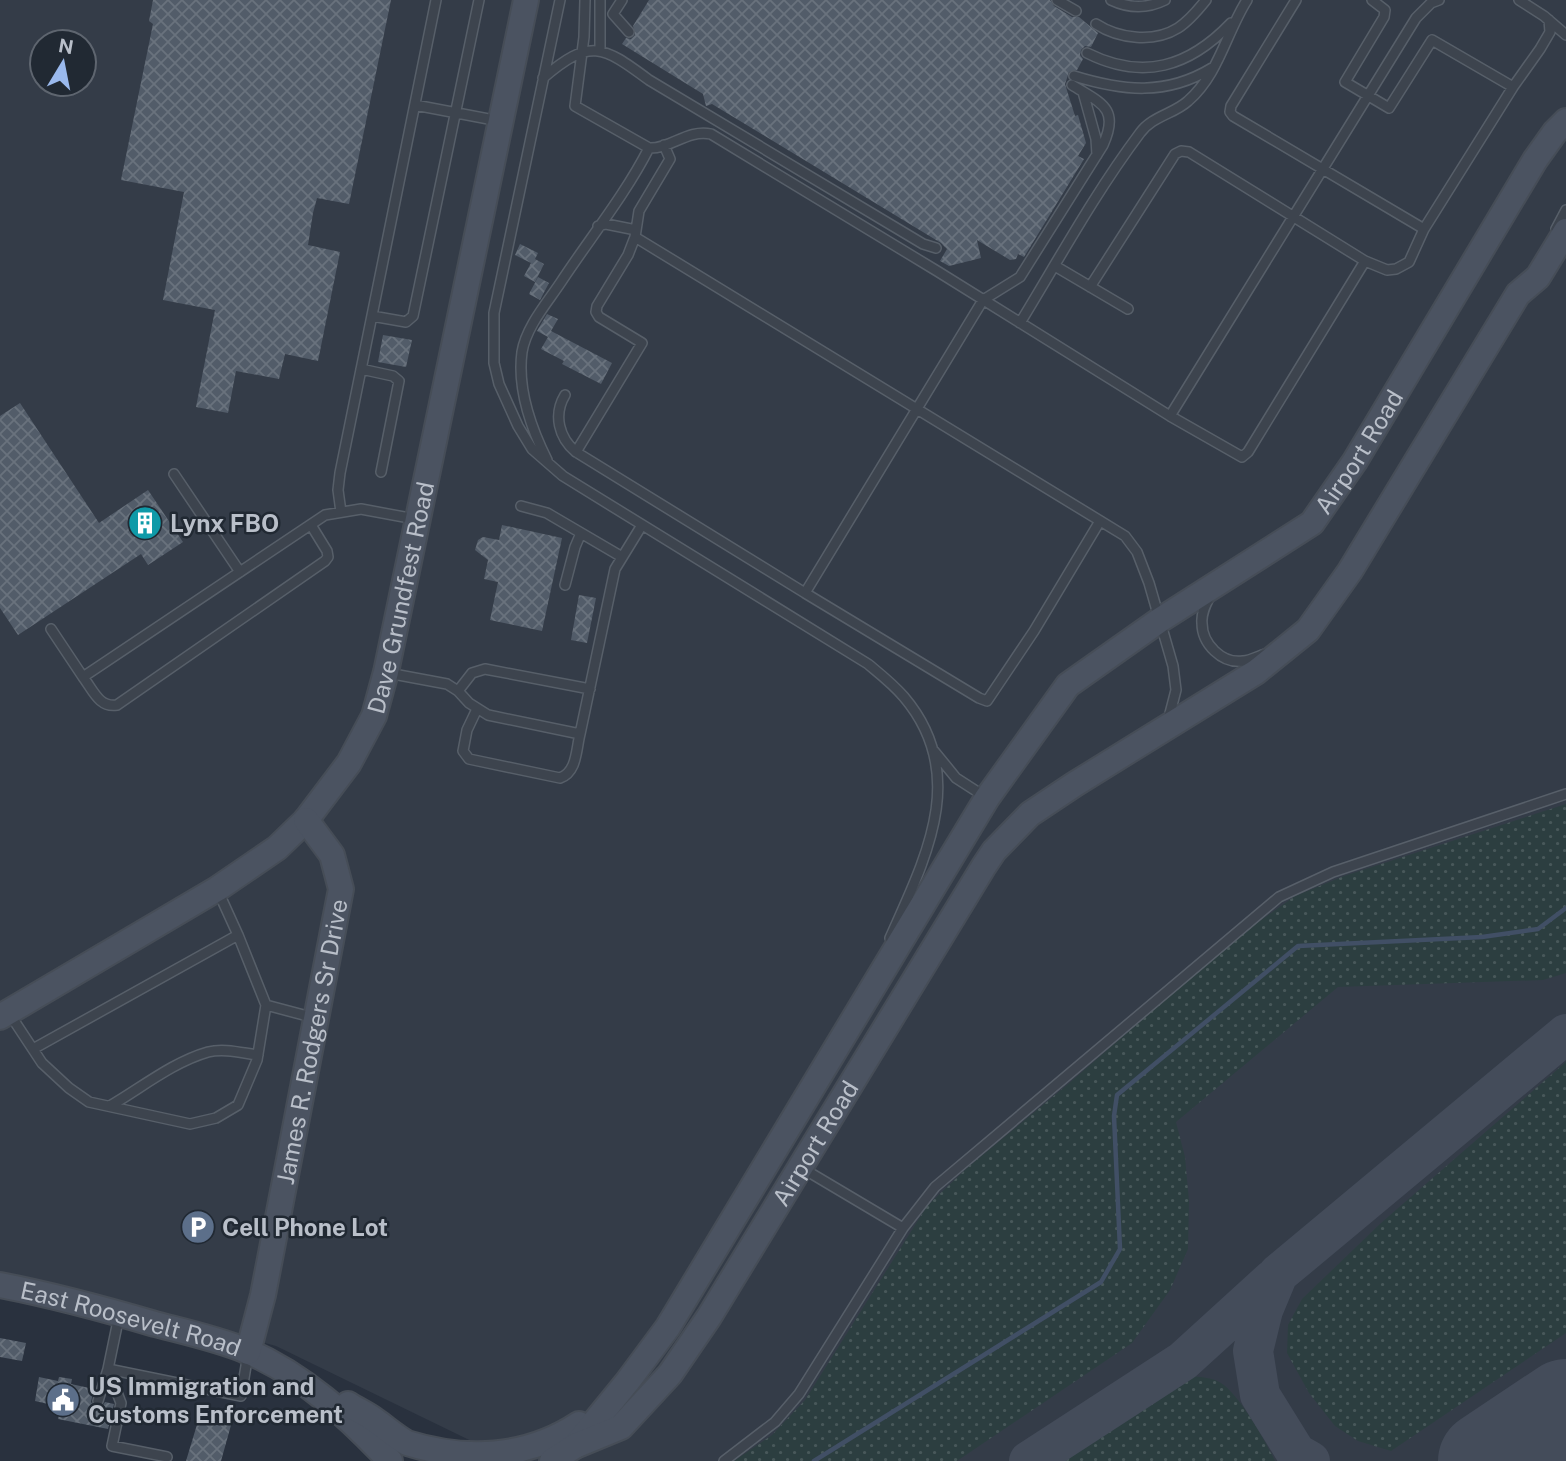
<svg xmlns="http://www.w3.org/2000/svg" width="1566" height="1461" viewBox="0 0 1566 1461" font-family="'Public Sans',sans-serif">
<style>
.airport{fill:#343c48;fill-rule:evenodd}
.grass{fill:url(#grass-dots)}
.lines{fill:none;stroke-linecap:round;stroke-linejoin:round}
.stream{stroke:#414f65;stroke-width:4.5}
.taxiway{stroke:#444c5a;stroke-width:40}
.runway{stroke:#444c5a;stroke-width:100}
.building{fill:url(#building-cross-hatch)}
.lane-casing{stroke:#575f69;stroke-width:12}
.secondary-casing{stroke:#464d57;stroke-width:28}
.lane{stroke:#3d444e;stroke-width:9}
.secondary{stroke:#4b5361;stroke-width:24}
.labels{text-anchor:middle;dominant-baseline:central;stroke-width:5;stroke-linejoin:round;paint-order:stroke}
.street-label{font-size:24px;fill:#b9bfc9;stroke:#212933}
.poi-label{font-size:24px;font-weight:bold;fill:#b9bfc9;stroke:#212933;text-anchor:start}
</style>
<defs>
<pattern id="grass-dots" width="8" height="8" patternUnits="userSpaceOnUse" patternTransform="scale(1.75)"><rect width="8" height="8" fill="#2c3e40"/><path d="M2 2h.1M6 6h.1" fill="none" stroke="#48585a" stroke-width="1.8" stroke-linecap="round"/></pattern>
<pattern id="building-cross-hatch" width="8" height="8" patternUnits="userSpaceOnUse" patternTransform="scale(1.75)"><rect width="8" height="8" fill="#525c69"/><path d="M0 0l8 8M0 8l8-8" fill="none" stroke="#69727d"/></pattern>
</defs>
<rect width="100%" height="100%" fill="#29313e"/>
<path class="airport" d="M0,0H1566V1461H506L496,1453L276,1346L0,1272ZM42,42H84V84H42Z"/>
<path class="grass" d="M1566,804V973L1543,980L1338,987L1176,1122L1185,1157L1189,1201L1188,1249L1170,1290L1132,1343L957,1461H734L772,1435L805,1400L927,1206L967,1168L1067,1085L1236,938L1295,896L1344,876Z
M1566,1062V1333L1391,1451L1358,1441L1335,1426L1309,1393L1287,1353L1288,1325L1302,1299L1381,1223Z
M1189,1376C1199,1377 1212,1377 1221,1383C1239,1394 1266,1442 1275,1461H1051L1170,1382Z"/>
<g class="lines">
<path class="stream" d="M814,1461L1101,1282L1120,1249L1114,1116L1117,1095L1298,946L1482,937L1538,929L1566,908"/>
<path class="taxiway" d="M1029,1461L1183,1361L1273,1279
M1310,1461L1296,1453L1260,1395L1253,1351L1263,1310L1278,1274L1566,1034"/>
<path class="runway" d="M1488,1461L1566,1409"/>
</g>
<path class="building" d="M153,0H391L349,204L317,198L313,213L308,245L340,252L318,361L285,354L279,379L236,371L228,413L196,407L215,310L163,300L184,192L121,180L153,24L149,21Z
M649,0H1050L1054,6L1072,17H1079L1098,33L1091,47L1085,46L1081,50L1080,55L1083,59L1077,70L1069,72L1065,84L1075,116L1078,115L1086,143L1078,156L1084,159L1024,257L1018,254L1016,259L1010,260L977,240L981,258L949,266L940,261L947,249L941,243L712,104L706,106L703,94L622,44L626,38L631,39L635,35L633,26Z
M520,244L538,253L535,259L544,264L535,282L524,276L531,263L515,255Z
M538,277L549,283L540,300L529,294Z
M547,314L558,319L551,331L612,363L601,384L562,364L564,361L541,349L548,337L537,331Z
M383,335L412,340L406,367L378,362Z
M20,403L99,523L148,490L183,542L148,565L141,554L18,635L0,608V416Z
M502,525L562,538L542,631L490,620L498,582L484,579L488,560L475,550L478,540L483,537L499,540Z
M579,595L596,598L587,643L571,640Z
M0,1338L26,1343L22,1361L0,1357Z
M39,1377L58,1381L59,1377L72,1379L71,1384L94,1389L91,1402L95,1407H102L105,1402L114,1404L108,1429L58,1419L61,1407L35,1401Z
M202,1408L233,1418L221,1461H186Z"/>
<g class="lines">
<g class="lane-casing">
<path id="lane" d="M560,0L494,313V363L499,384L518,426L532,449L563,476L868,664C880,674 893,684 904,697C970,775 925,859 890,938
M585,0L584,37L575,106L649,148C671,149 687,129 711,134L937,271L1170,416L1416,18L1431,3L1439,0
M600,0V50
M622,0L613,14L629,32
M1057,0L1076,11
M1111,0C1130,9 1147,9 1165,0
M1296,0L1231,106L1230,112L1233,116L1424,229
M1372,0L1385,10L1384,17L1345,82L1389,108L1432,40L1513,87
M1519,0L1544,16L1566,35
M1096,24C1119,39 1154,43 1178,28C1189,21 1198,10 1206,0
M1087,53C1143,81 1189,67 1231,23
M1074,76C1123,91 1166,96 1212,68
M543,78C590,38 602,45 649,80L923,244L936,248
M1083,92L1096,139L1097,155
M415,105L499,121
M664,145L670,159L639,211L635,237L628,255L597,306L596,312L599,317L642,343L576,452L805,593L983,300L1020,277L1103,145C1120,108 1101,103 1072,85
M598,226L606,224L636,230
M1556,229L1566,210
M635,237L1125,536L1137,552L1149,583L1173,666L1176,690L1168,721
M1055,266L1128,309
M1090,287L1175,154L1181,151L1189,152L1365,261L1387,270L1396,269L1409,262L1424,229L1513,87L1540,49L1550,32L1549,20
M372,316L406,322L413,316L479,0
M1020,323C1059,259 1095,193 1140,133C1152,116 1174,114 1188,101C1219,74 1226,33 1247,0
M361,369L393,376L399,381L381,472
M565,395C553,415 559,438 576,452
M1170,416L1242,457L1248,452L1365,261
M547,460C531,428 517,389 522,352C526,327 547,303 561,282C590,238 625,195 649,148
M174,474L240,572
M521,506L547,513L622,557
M341,512L338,490L340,473L436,0
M311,525L327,551L328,557L325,561L117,705C99,708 93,690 83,677L325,515L361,509L415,519
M565,585L575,547L581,533
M805,593L979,698L987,701L1034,631L1100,521
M1210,596C1206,604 1201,613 1202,623C1202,644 1222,664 1243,661C1250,661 1258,656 1265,654
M51,629L83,677
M388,673L447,684L458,691L469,703L488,715L580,734L615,569L642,525
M458,691L472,673L485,669L590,689
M477,709L467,730L463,751L469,759L560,778C577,772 576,750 580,734
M934,751L956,778L987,798
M218,891L238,935
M9,1013L42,1063L69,1088L89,1102L190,1124L216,1118L238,1105L257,1060L266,1005L315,1018
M33,1049L238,935L266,1005
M110,1106C141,1088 173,1062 208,1052C224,1048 242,1053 258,1055
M802,1168L903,1228
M108,1369L241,1396L248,1354
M108,1369L121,1403L112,1446L167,1457
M98,1401L108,1369L119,1316
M724,1461L775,1422L799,1394L903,1228L935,1187L1279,897L1333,872L1566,794"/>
</g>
<g class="secondary-casing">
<g id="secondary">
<path id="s1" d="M0,1017L217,889L277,848L306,820L349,763L374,716L386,672L526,0"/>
<path id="s2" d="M0,1285C52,1295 104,1309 155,1324C186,1332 218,1339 247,1351C303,1375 349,1417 390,1461"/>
<path id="s3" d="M248,1352L263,1295L341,889L332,855L306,820"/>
<path d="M348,1404C357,1410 367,1414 376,1421C386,1428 396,1437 407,1443C465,1461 526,1459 579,1424"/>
<path id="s4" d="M575,1446L628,1381L668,1327L987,798L1068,685L1160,620L1312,523L1355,461L1535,160L1555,132L1566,121"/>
<path id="s5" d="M552,1461L575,1446L621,1427L670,1374L709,1317L984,866L994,851L1030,814L1075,784L1256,672L1308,630L1350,571L1518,294L1538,277L1566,231"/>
</g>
</g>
<use href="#lane" class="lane"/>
<use href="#secondary" class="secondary"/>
</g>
<defs>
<g id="building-disc" transform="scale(1.75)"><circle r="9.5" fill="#0f9aa8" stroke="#212933"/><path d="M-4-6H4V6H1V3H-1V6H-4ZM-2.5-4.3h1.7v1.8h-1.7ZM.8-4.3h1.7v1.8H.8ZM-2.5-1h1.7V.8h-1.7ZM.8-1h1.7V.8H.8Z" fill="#fff"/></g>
<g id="parking-disc" transform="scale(1.75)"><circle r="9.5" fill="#5c6f8a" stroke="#212933"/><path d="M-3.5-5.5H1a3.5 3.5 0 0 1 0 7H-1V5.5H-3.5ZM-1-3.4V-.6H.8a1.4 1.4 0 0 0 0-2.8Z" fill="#fff"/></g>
<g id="civic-disc" transform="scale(1.75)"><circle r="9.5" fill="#5c6f8a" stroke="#212933"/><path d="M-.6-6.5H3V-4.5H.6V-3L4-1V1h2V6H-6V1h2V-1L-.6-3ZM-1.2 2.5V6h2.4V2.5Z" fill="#fff"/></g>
</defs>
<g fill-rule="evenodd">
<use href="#building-disc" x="145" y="523"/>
<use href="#parking-disc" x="198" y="1227"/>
<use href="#civic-disc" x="63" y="1400"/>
</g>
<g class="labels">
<g class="street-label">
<text stroke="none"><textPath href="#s4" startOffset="1286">Airport Road</textPath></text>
<text stroke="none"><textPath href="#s1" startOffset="611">Dave Grundfest Road</textPath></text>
<text stroke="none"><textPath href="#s3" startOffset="317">James R. Rodgers Sr Drive</textPath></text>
<text stroke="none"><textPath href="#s5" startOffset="422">Airport Road</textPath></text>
<text stroke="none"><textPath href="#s2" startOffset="135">East Roosevelt Road</textPath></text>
</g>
<g class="poi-label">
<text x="170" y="523">Lynx FBO</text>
<text x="222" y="1227">Cell Phone Lot</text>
<text x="88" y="1386">US Immigration and<tspan x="88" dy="28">Customs Enforcement</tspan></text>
</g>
</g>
<g transform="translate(63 63) rotate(10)"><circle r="33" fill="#212933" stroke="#5e656f" stroke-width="2"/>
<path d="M0-5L12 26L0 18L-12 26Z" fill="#9ab9ed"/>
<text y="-10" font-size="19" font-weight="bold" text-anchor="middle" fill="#b9bfc9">N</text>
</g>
</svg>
